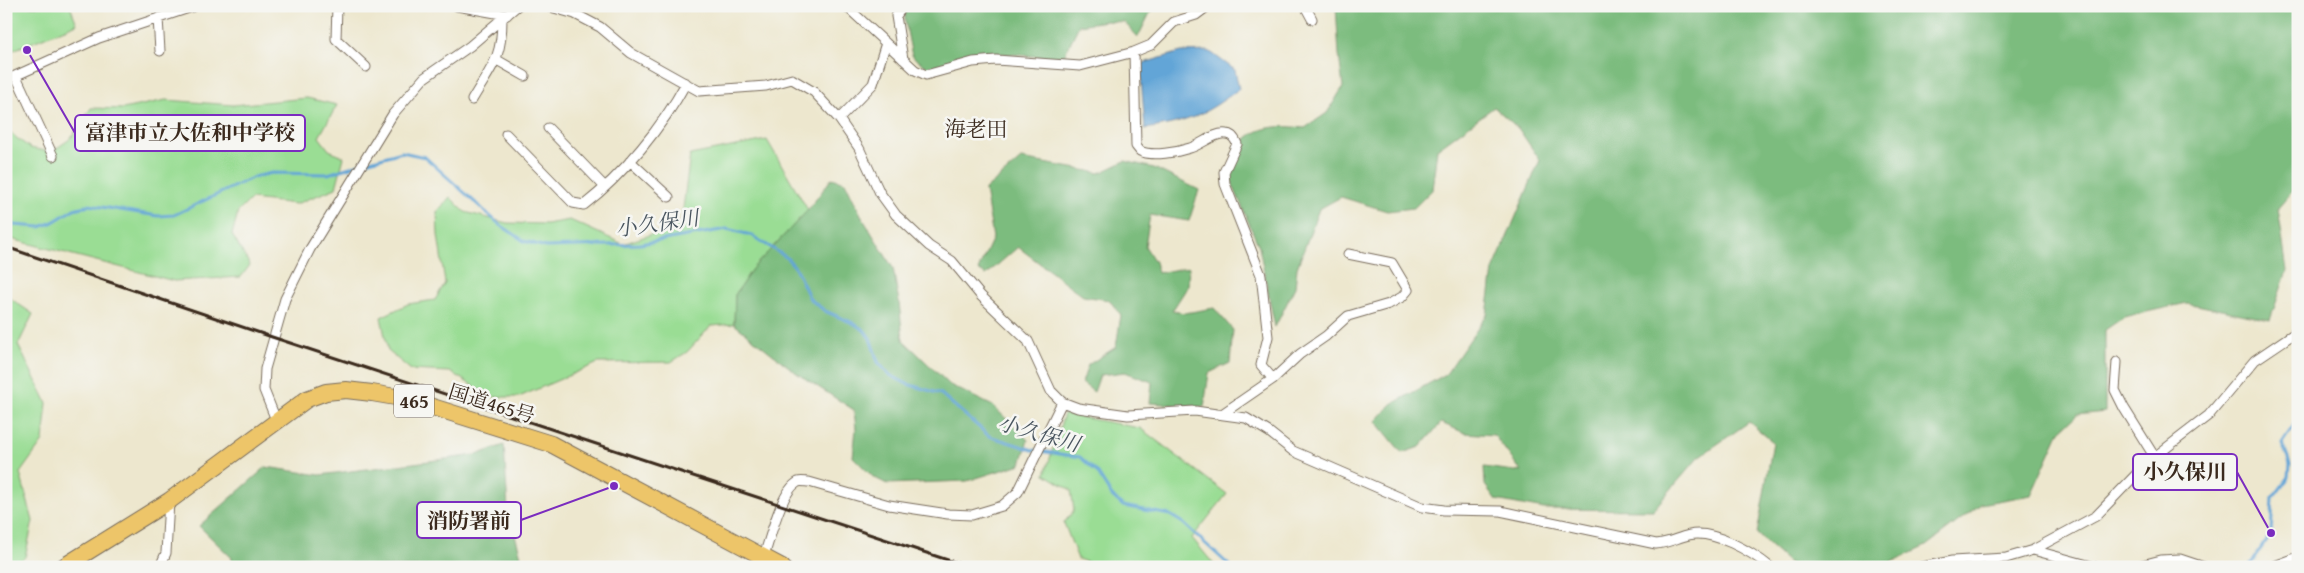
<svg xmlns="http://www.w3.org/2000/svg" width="2304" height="573" viewBox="0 0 2304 573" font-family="'Gentium Book Plus','Noto Serif JP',serif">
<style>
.green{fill:#9add94;stroke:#6a8459}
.forest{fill:#7bbc7e;stroke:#5b734e}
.water{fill:#62a5d7;stroke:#4e687a}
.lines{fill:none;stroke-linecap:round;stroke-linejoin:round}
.stream{stroke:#62a5d7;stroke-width:3}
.street-casing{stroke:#796c5c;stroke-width:11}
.highway-casing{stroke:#796c5c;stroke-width:18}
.street{stroke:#fff;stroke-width:9}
.highway{stroke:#edc569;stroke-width:16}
.rail{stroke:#3b2a1e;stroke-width:3}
.labels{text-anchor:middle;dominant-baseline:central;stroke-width:5;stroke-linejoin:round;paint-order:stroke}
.shield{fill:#f6f6f2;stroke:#73675e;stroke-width:1}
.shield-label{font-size:19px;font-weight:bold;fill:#3b2a1e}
.street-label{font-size:20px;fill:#3b2a1e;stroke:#f6f6f2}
.neighbourhood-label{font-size:21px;fill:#3b2a1e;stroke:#f6f6f2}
.water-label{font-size:21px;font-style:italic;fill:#49555f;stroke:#f6f6f2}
.leader{fill:none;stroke:#7b2cbf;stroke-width:2}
.callout-dot{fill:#7b2cbf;stroke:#f6f6f2;stroke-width:2}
.callout{fill:#f6f6f2;stroke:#7b2cbf;stroke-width:2}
.callout-label{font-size:21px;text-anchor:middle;font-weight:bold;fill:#3b2a1e}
</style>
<rect width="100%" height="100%" fill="#f6f6f2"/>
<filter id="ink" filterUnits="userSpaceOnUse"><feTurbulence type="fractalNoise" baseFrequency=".02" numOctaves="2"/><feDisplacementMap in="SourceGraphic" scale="10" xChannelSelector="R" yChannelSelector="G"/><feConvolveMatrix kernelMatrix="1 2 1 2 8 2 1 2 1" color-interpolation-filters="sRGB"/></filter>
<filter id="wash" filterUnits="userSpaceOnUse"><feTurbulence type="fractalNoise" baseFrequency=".0096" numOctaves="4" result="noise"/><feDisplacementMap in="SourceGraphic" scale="20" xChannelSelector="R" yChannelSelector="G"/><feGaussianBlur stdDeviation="1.12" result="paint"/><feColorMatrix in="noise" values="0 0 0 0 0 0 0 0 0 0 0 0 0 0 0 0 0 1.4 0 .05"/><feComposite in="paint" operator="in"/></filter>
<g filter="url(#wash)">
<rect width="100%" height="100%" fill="#ede7ce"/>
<path class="green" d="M6,6H70L77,24L6,53Z
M307,98L337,105L319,137L329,150L344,157L336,188L296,204L251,199L238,212L232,235L250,265L241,277L174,281L11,239L6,249V130L30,148L51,152L70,139L91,108L123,109L166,100L233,105Z
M767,140L808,210L752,269L735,295L734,324L711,326L687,352L671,362L598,363L519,397H492L450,372L411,370L388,351L381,317L408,304L435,300L445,283L438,235L437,212L450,197L465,212L507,223L546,224L570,220L623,244L681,224L690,155Z
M6,291L8,297L33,314L18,345L47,403L43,441L20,473L33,521L25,557L15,567H6Z
M1064,414L1140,428L1227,494L1192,538L1216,567H1102L1078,559L1064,523L1074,510L1071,490L1045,474Z"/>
<path class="forest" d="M905,6H1157L1149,15L1138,37L1124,22L1106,21L1079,25L1064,56L1044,57L982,52L931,70L912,56L905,21Z
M1336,6H2298V185L2278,208L2287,271L2270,320L2187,303L2124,317L2105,330V412L2077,415L2060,431L2031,495L1981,504L1926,546L1881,567H1796L1788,562L1757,534L1773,442L1749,422L1699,457L1653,510L1544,509L1496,500L1485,485L1484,467L1522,472L1494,435L1465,433L1441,423L1420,447L1402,453L1376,421L1392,404L1446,374L1487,315L1493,270L1540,160L1518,128L1494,107L1437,149L1432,190L1414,208L1387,211L1341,197L1319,209L1297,268L1295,287L1275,327L1259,247L1229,176C1233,166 1237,147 1245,140C1261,124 1284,126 1305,128L1327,113L1343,87L1339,55Z
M1021,159L1100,173L1125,161L1154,168L1199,190L1189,221L1150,215L1145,246L1155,262L1158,273L1189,267L1188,286L1172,311L1185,313L1214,308L1233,330L1230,363L1209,373L1204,407L1150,403L1152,382L1125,372L1100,375L1094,392L1082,383L1088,365L1116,347L1121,315L1109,300L1083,296L1018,247L986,275L978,270L993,238L985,190Z
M832,178L845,182L863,219L893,268L899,302L903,340L950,385L993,406L1028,440L1021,464L967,481L887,484L873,477L853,457L856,429L854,410L798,374L734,324L735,295L752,269L808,210Z
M504,445L508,510L524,567H230L232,558L199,526L266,467L320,475L476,455Z"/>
<path class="water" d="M1209,51L1235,70L1239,89C1203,116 1189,122 1145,129L1140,64L1181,52Z"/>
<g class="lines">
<path class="stream" d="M366,162L402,152L425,157L499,224L524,241L546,247L640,244L727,229L751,235L786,257L795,267L810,299L825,311L853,323L864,330L870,338L878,362L888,374L907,384L941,394L989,436L1033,450L1080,457L1097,472L1112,496L1123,506L1170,515L1183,523L1231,567
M6,220L14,225L40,227L53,222L74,209L89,205L158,216L174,215L254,177L272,173L328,174L360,164
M2249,567L2271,533L2273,498L2289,477L2290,464L2282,443L2298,419"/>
</g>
</g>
<g filter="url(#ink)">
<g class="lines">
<g class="street-casing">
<path id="street" d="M337,6L336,39L366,67
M457,6L507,15
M547,6L575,14L600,27L631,53L699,91L766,86L792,79L814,92L839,119L859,148L880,193L896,215L929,246L952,261L981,296L1028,341L1051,391L1062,402L1078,408L1128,415L1195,411L1246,418L1269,432L1293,451L1422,507L1444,510L1500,511L1656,544C1668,543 1677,538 1689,535C1713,529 1752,552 1770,567
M846,6L915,70L926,75L973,62L996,60L1080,66L1134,52L1151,45L1174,22L1196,15L1208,6
M1305,6L1312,19
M901,9L896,16L903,59
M158,18L160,51
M1134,52L1136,146L1140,151C1152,157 1178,152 1190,148C1201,145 1215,132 1226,134C1232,134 1235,139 1237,144L1224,172L1225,184L1261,275L1268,337L1261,365L1273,379L1222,414
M497,60L525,76
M16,76L53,156
M6,80L99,38L195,6
M472,100C491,67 502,60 502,19
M839,119L873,84L886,43
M548,128L604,186
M506,134L573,203L584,205C623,175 663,126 686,83
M630,161L669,197
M2117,362L2115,390L2124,408L2154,456
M1273,379L1300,354L1326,336L1348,316L1389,304L1402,297L1408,290L1392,263L1348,254
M276,420L264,390L265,369L285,299L310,249L393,114L424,78L470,46L517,6
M2033,550L2095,567
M764,556C770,539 781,491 798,482C801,481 806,482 809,482L889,505L948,514L972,515L1002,506L1018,492L1062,402
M160,567L166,553L169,501
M1921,567L1952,561L2006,558L2033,550L2096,516L2148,462L2209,415L2255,360L2298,331
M2134,567L2161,560L2180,559L2204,567
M2272,567L2298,557"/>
</g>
<g class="highway-casing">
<path id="highway" d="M63,567L169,501L307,399L326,392L346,390L372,393L407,399L551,444L782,567"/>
</g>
<use href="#street" class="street"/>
<use href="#highway" class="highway"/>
<path class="rail" d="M6,247L272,337L969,567"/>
</g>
</g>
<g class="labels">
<rect class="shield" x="394" y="384.5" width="40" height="33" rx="4"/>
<g class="shield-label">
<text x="414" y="401">465</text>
</g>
<g class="street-label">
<text transform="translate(492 403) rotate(17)">国道465号</text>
</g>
<g class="neighbourhood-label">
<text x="976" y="128">海老田</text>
</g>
<g class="water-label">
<text transform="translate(657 223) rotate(-8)">小久保川</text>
<text transform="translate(1039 433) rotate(16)">小久保川</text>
</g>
</g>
<path class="leader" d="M27 50L75 133M2271 533L2237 472M614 486L521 520"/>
<g class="callout-dot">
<circle cx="27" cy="50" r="5"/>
<circle cx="2271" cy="533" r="5"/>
<circle cx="614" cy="486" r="5"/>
</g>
<g class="callout">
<rect x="75" y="115" width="230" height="36" rx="5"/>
<rect x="2133" y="454" width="104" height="36" rx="5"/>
<rect x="417" y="502" width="104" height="36" rx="5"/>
</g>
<g class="callout-label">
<text x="190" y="140">富津市立大佐和中学校</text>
<text x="2185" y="479">小久保川</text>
<text x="469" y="528">消防署前</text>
</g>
<rect width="2304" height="573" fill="none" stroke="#f6f6f2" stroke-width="25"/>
</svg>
